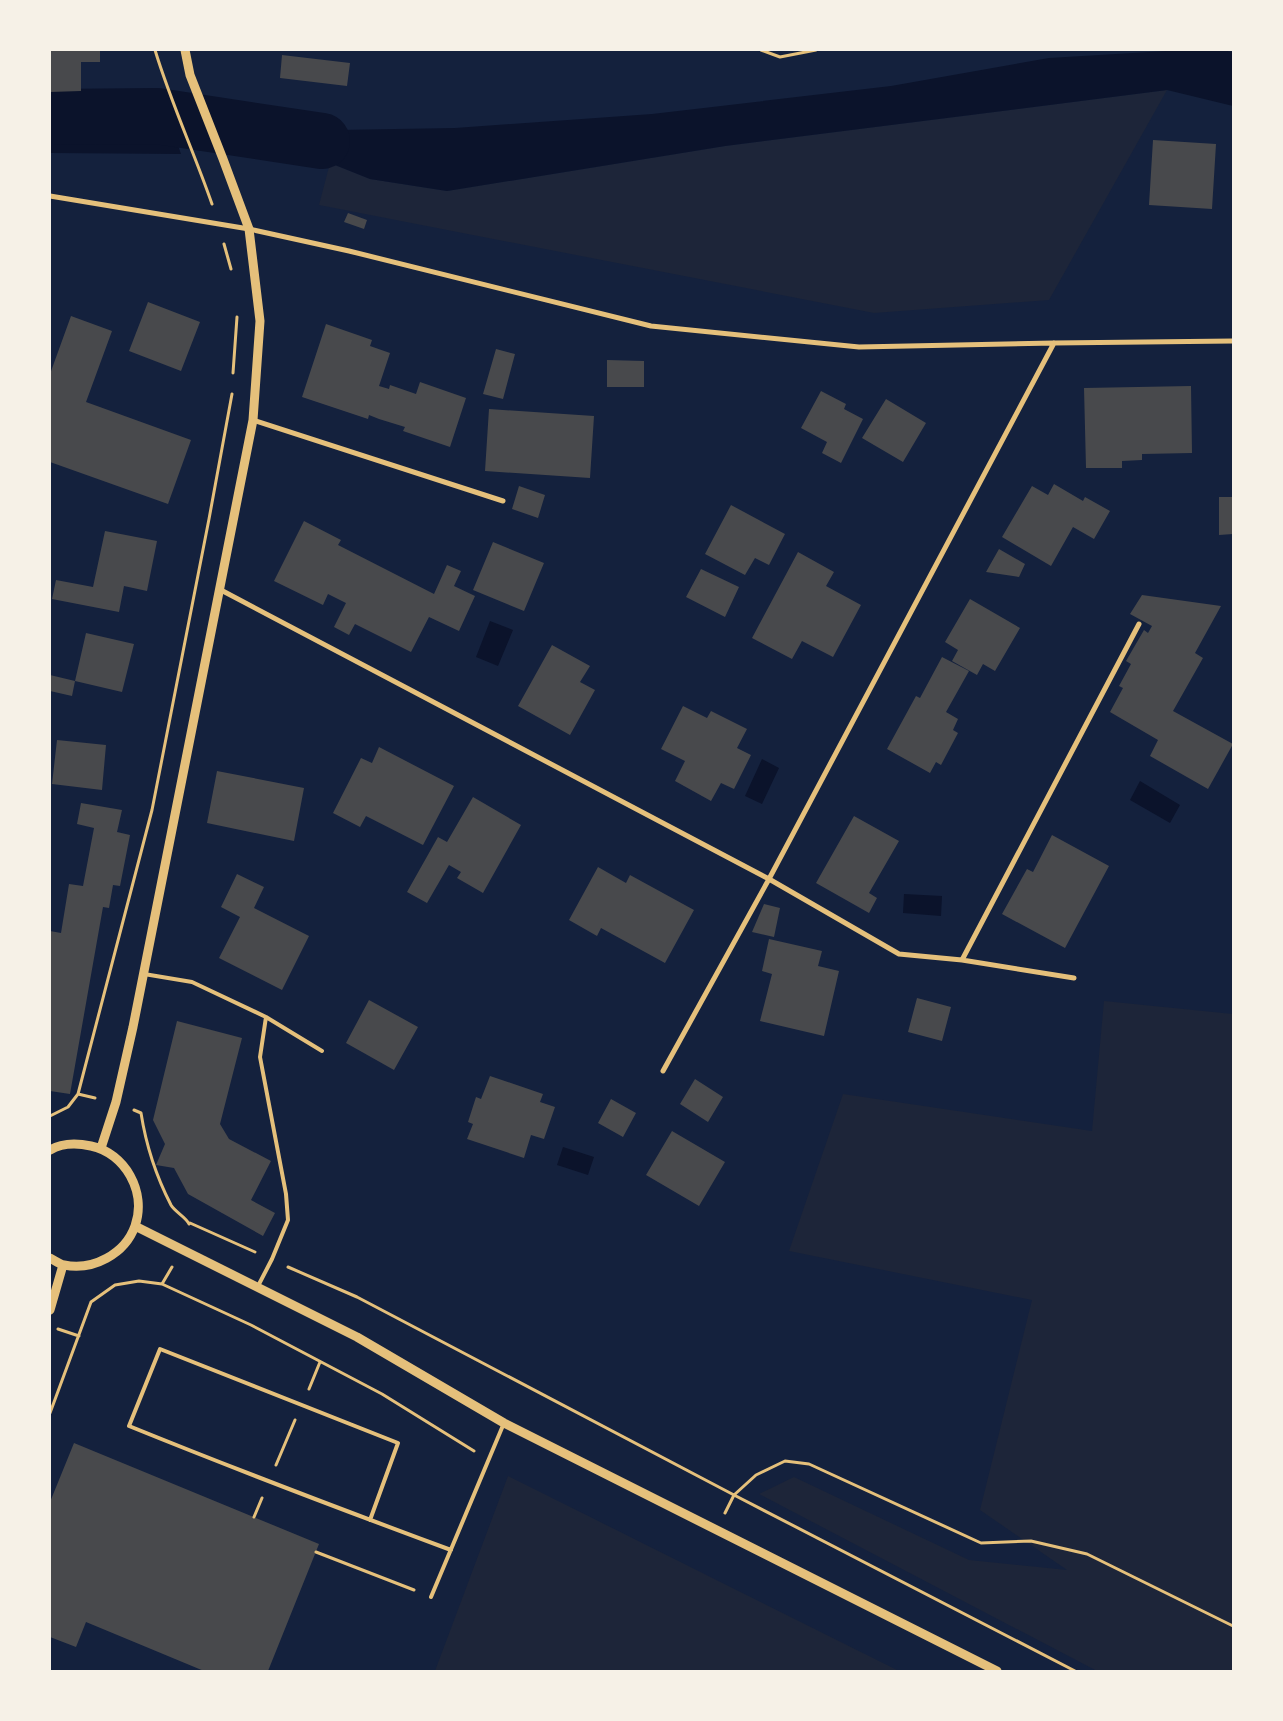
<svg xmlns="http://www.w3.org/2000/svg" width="1283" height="1721" viewBox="0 0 1283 1721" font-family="'Times New Roman',serif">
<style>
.green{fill:#1d2539}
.water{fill:#0b132b}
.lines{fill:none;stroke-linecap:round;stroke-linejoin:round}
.river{stroke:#0b132b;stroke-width:56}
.building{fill:#48494c}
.path{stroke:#e5c07b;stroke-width:3}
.service{stroke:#e5c07b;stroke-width:4}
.minor{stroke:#e5c07b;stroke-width:5}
.tertiary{stroke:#e5c07b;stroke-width:9}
</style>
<rect width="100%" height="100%" fill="#14213d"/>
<path class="green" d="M1167,90L1049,300L874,313L319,205L330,163L370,179L447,191L725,146Z
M1104,1001L1233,1014V1671H1097L759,1494L794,1477L969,1560L1067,1570L980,1510L1032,1300L789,1251L843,1094L1092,1131Z
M508,1476L899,1671H435Z"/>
<path class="water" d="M1183,50H1222L1233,52V106L1167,90L725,146L447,191L370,179L330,163L255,154L236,106L336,130L455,128L652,114L891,86L1049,58Z
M158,89L181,154L50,153V96L108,97Z
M490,621L513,630L498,666L476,657Z
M762,759L779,768L762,804L745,796Z
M1140,781L1180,805L1170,823L1130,800Z
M904,894L942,896L941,916L903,913Z
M563,1147L594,1157L588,1175L557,1165Z"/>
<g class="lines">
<path class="river" d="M50,117L157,116L322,141"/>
</g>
<path class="building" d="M50,50H100V62H81V91L50,92Z
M282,55L350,63L347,86L280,78Z
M1153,140L1216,144L1212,209L1149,205Z
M348,213L367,220L364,229L344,222Z
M148,302L200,322L181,371L129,351Z
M71,316L112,331L86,402L191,440L168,504L50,462V374Z
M326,324L372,340L370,346L390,353L379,386L389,389L390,385L416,394L420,382L466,398L450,447L403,431L405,427L379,419L369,415L368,419L302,397Z
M496,349L515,354L503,399L483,394Z
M607,360L644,361V387H607Z
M1191,386L1192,453L1142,454V460L1122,461V468H1086L1084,388Z
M821,391L846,404L844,409L863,419L841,463L822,453L827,442L801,428Z
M886,399L926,423L903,462L862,438Z
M489,409L594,416L590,478L485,471Z
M1054,484L1083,501L1085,497L1110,511L1094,539L1073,527L1051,566L1002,537L1032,486L1048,495Z
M519,486L545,495L538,518L512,509Z
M1219,497H1233V534L1219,535Z
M731,505L785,534L769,565L755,558L745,575L705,554Z
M304,521L341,540L338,545L434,594L447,565L461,571L454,586L475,596L459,631L429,617L411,652L355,624L349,635L334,627L346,603L328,594L323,605L274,581Z
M105,531L157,541L147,591L124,586L119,612L52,599L56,580L93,587Z
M493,542L544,563L524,611L473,590Z
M999,549L1025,564L1019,577L986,572Z
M798,552L834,572L826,586L861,605L833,657L802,641L792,659L752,638Z
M701,569L739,587L725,617L686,597Z
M1142,595L1221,606L1195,653L1203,658L1173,711L1233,744L1208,789L1150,756L1158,740L1110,712L1123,688L1119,686L1131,664L1126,661L1144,630L1148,633L1152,626L1130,614Z
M970,599L1020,628L995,671L983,664L977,675L952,661L958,650L945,642Z
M86,633L134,644L122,692L75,681L72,696L50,691V675L75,681Z
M552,645L590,666L580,682L595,690L570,735L518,706Z
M942,657L969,671L946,712L958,719L953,730L958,733L941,765L936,762L930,773L887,749L916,696L920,698Z
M683,706L707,718L711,711L747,729L737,748L751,755L734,789L721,783L711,801L675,781L685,761L661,749Z
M57,740L106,745L102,790L52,784Z
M379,747L454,786L423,845L366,816L360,827L333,813L361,758L372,763Z
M217,771L304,788L294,841L207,823Z
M473,797L521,825L483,893L457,878L461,872L449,865L427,903L407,892L438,837L447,842Z
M81,803L122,810L117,832L130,835L120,886L113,885L109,908L103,907L70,1094L50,1091V931L61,933L69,884L83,886L94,828L77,824Z
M854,816L899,841L869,893L877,898L869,913L816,883Z
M1052,835L1109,866L1065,948L1002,914L1027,869L1033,872Z
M598,867L626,883L630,875L694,910L665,963L601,928L597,936L569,920Z
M237,874L264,887L254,908L309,936L282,990L219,958L240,917L221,907Z
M764,904L780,908L774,937L752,932Z
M769,939L822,951L818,966L839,971L824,1036L760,1021L772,974L762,971Z
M917,998L951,1007L942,1041L908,1032Z
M369,1000L418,1027L394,1070L346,1043Z
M177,1021L242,1038L220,1124L229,1139L271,1161L251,1200L275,1213L263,1236L188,1194L174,1168L156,1165L165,1144L153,1120Z
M490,1076L543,1094L540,1102L555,1107L544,1139L531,1135L524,1158L467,1139L473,1124L468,1122L476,1097L481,1099Z
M695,1079L723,1097L708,1122L680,1104Z
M611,1099L636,1113L623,1137L598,1123Z
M672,1131L725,1162L699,1206L646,1175Z
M74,1443L319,1544L268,1671H204L86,1622L76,1647L50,1637V1502Z"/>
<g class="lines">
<path class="path" d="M155,50C171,103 194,152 212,204
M761,50L780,57L816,50
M224,244L231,269
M233,373L237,317
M78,1094L152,810L209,519L232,394
M134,1110L141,1113C146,1145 156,1176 171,1205C175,1212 186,1217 189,1224
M50,1116L68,1107L78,1094L95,1098
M190,1223L255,1252
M288,1267L357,1297L734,1495L1075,1671
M162,1284L172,1267
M58,1329L79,1336
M309,1389L320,1362
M50,1413L91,1302L115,1285L139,1281L162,1284L251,1325L382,1394L474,1451
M276,1465L295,1420
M725,1513L734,1495L756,1475L785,1461L809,1464L981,1543L1031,1541L1087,1554L1233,1626
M254,1517L262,1498
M316,1552L414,1590"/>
<path class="service" d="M144,974L192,982L266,1017L260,1057L286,1194L288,1220L272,1259L257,1288
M266,1017L322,1051
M370,1520L398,1443L160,1349L129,1426C235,1469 343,1510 451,1550
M431,1597L504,1423"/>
<path class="minor" d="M50,196L249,229L349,251L651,326L859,347L1054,343L1233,341
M253,420L503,501
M219,589L769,879L899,954L962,960L1074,978
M962,960L1139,624
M663,1071L769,879L1054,343"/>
<path class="tertiary" d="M101,1148L116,1102L133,1027L253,420L260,321L249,229L223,159L190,75L185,50
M50,1150C62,1143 77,1143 91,1146C125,1153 147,1192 135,1226C125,1254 93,1271 64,1265C59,1264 54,1260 50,1258
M135,1226L357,1337L504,1423L997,1671
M50,1310L63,1265"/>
</g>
<rect width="1283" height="1721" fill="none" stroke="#f6f1e7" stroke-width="102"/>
</svg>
